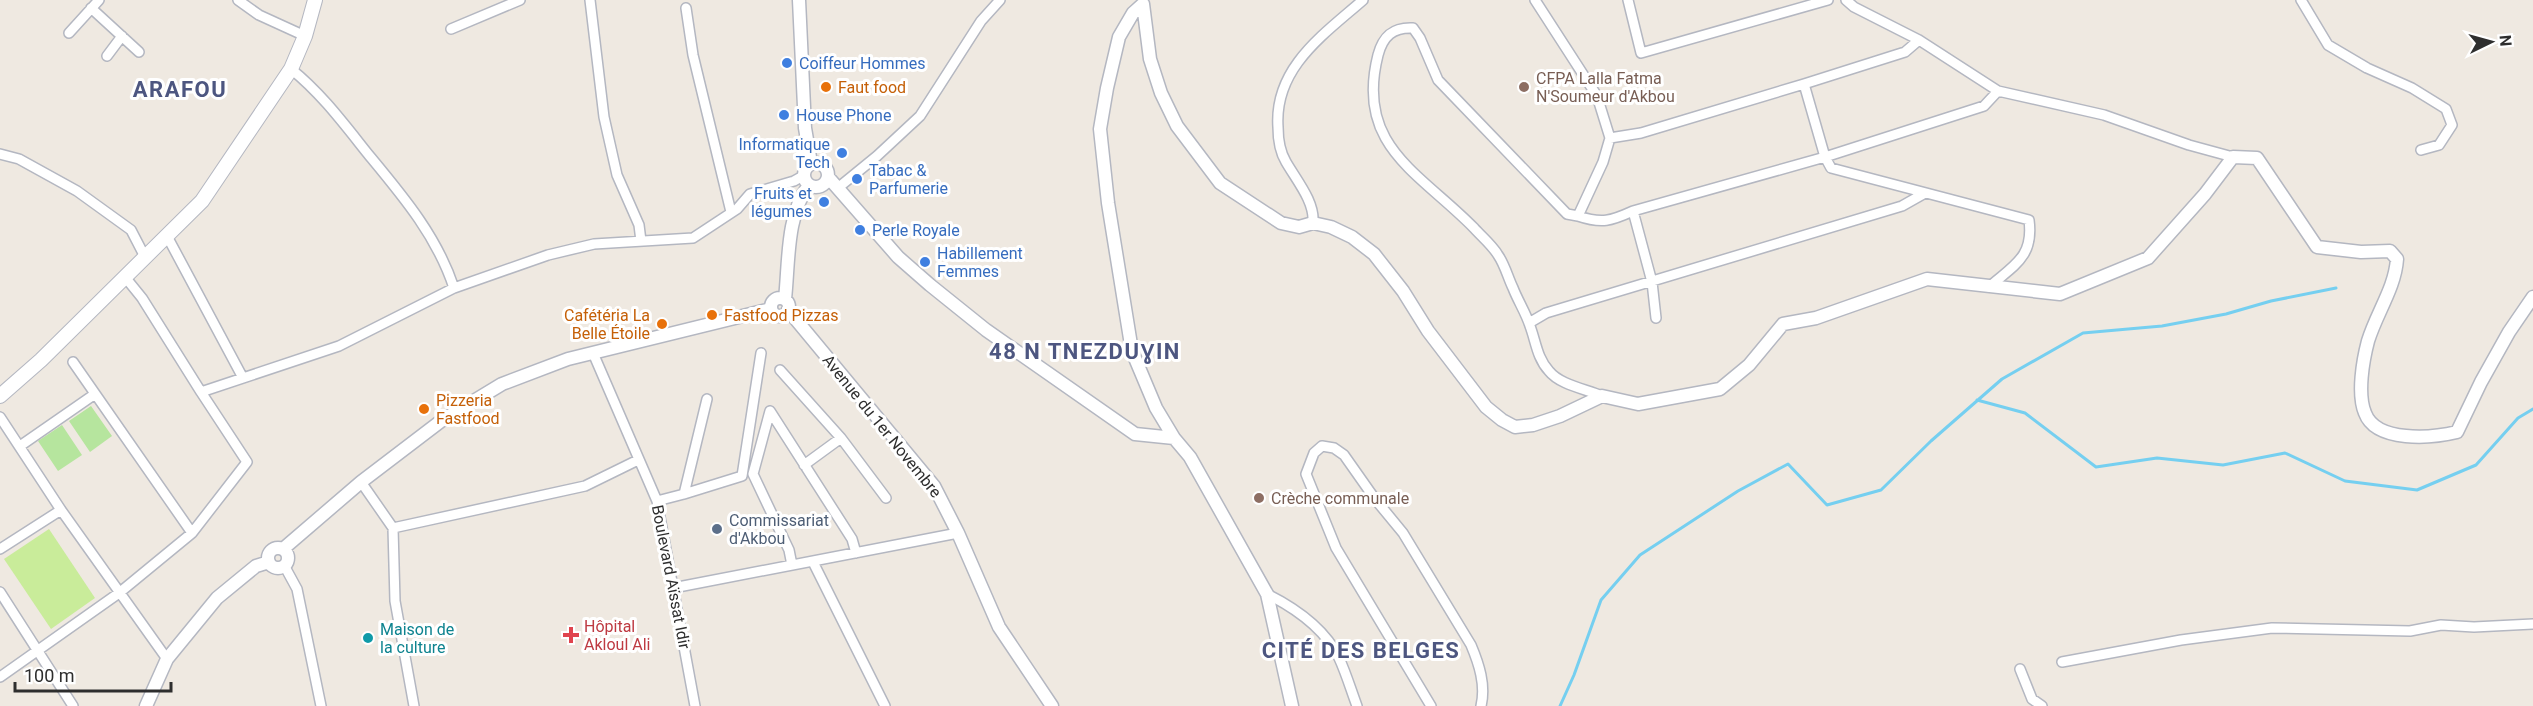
<svg xmlns="http://www.w3.org/2000/svg" width="2533" height="706" viewBox="0 0 2533 706" font-family="Roboto,sans-serif">
<style>
.green{fill:#b6e59e}
.pitch{fill:#c9ec9a}
.lines{fill:none;stroke-linecap:round;stroke-linejoin:round}
.stream{stroke:#75cff0;stroke-width:3}
.minor-casing{stroke:#b4b7c1;stroke-width:12}
.tertiary-casing{stroke:#b4b7c1;stroke-width:15}
.secondary-casing{stroke:#b4b7c1;stroke-width:16}
.minor{stroke:#fff;stroke-width:9}
.tertiary{stroke:#fff;stroke-width:12}
.secondary{stroke:#fff;stroke-width:14}
.shop-dot{fill:#3f7fe0;stroke:#fff;stroke-width:2}
.food-dot{fill:#e8710a;stroke:#fff;stroke-width:2}
.education-dot{fill:#8d6e63;stroke:#fff;stroke-width:2}
.service-dot{fill:#5c6f8a;stroke:#fff;stroke-width:2}
.health-dot{fill:#e0444e;stroke:#fff;stroke-width:2}
.culture-dot{fill:#0f9aa8;stroke:#fff;stroke-width:2}
.labels{text-anchor:middle;dominant-baseline:central;stroke-width:6;stroke-linejoin:round;paint-order:stroke}
.shop-label{font-size:16px;fill:#366cbe;stroke:#fff;text-anchor:start}
.education-label{font-size:16px;fill:#785e54;stroke:#fff;text-anchor:start}
.food-label{font-size:16px;fill:#c56008;stroke:#fff;text-anchor:start}
.street-label{font-size:16px;fill:#2e2e2e;stroke:#fff}
.service-label{font-size:16px;fill:#4e5e75;stroke:#fff;text-anchor:start}
.health-label{font-size:16px;fill:#be3a42;stroke:#fff;text-anchor:start}
.culture-label{font-size:16px;fill:#0d838f;stroke:#fff;text-anchor:start}
.district-label{font-size:22px;font-weight:bold;letter-spacing:1.5px;fill:#4d5680;stroke:#fff}
</style>
<rect width="100%" height="100%" fill="#efe9e1"/>
<path class="green" d="M91,406L112,436L90,452L69,421Z
M62,425L82,455L58,471L38,441Z"/>
<path class="pitch" d="M49,529L95,598L51,629L4,559Z"/>
<g class="lines">
<path class="stream" d="M1977,400L2025,413L2096,467L2157,458L2223,465L2285,453L2345,481L2417,490L2476,465L2518,418L2533,409
M1560,706L1574,675L1601,600L1640,555L1738,491L1788,464L1827,505L1881,490L1931,441L2002,379L2083,333L2162,326L2226,314L2271,301L2336,288"/>
<g class="minor-casing">
<path id="minor" d="M238,0L259,15L305,36
M590,0L604,117L617,175L639,225L641,241
M1535,0L1597,96L1610,138L1603,162L1578,216L1567,214L1438,80L1420,38L1413,28C1393,27 1383,36 1378,55C1355,146 1419,172 1474,228C1482,237 1492,245 1498,255C1505,265 1508,278 1513,288C1518,301 1526,313 1530,326C1536,342 1537,358 1549,371C1560,385 1586,389 1602,396
M1628,0L1641,53L1828,0
M1846,0L1854,7L1919,40L1998,91L2104,115L2189,145L2233,157
M2301,0L2328,45L2367,68L2412,88L2446,109L2452,125L2439,145L2421,150
M91,8L139,52
M686,8L693,55L731,212
M451,29L520,0
M69,33L99,0
M107,56L122,36
M291,69C321,93 344,124 368,154C402,195 437,236 454,288
M1804,84L1825,157L1831,168L2029,220C2034,257 2014,265 1989,287
M1610,138L1641,133L1804,84L1905,52L1919,40
M0,154L19,159L77,191L131,230L145,257
M839,187L877,156L920,116L981,21L1000,0
M1633,211L1652,282L1656,318
M1578,216C1602,224 1611,221 1633,211L1825,157L1984,106L1998,91
M1313,223C1315,202 1297,181 1286,162C1280,152 1278,138 1278,127C1274,68 1323,35 1363,0
M167,236L243,378
M125,277L142,298L201,392
M1529,323L1546,313L1902,206L1925,193
M593,353L657,501L695,706
M73,362L192,533
M780,370L841,438L886,498
M770,411L852,539L856,553
M770,411L753,474L789,550L792,565
M0,417L61,510L167,659
M20,446L95,394
M804,465L841,438
M361,482L393,528L395,601L414,706
M684,494L742,476L761,353
M657,501L684,494L707,399
M393,528L585,486L638,460
M0,549L61,510
M813,562L885,706
M285,567L297,589L321,706
M673,588L958,533
M0,592L73,706
M1267,594C1295,608 1325,629 1339,658C1346,673 1351,690 1357,706
M2062,662L2181,640L2272,628L2410,631L2441,625L2474,627L2533,624
M2020,669L2032,699L2042,706
M0,677L119,593L192,533L247,462L201,392L339,346L454,288L548,255L594,244L693,238L737,209L750,194L794,181L803,176
M1431,706L1336,548L1306,474L1314,453L1322,446L1334,448L1344,455L1375,499L1403,533L1471,645C1479,664 1486,685 1481,706"/>
</g>
<g class="tertiary-casing">
<path id="tertiary" d="M799,0L805,128L811,163
M1143,4L1150,59L1161,93L1177,126L1220,183L1281,223L1299,227L1313,223L1331,227L1352,237L1374,254L1403,291L1428,331L1486,407L1502,420L1515,427L1533,425L1560,416L1602,396L1638,404L1720,389L1749,365L1783,324L1816,318L1927,279L2060,294L2148,258L2205,194L2233,157L2257,158L2317,247L2361,252L2390,251L2397,259C2395,288 2377,312 2368,341C2363,360 2357,394 2365,413C2376,443 2432,438 2457,432L2481,382L2509,332L2533,297
M1143,4L1133,13L1119,37L1107,88L1100,129L1108,203L1132,351L1156,408L1174,438
M804 175a12 12 0 1 1 24 0a12 12 0 1 1-24 0Z
M828,177L898,257L930,285L986,330L1135,434L1174,438L1190,457L1267,594L1292,706
M771 307a9 9 0 1 1 18 0a9 9 0 1 1-18 0Z
M785,299C789,263 786,215 809,185
M788,310L934,486L958,533L999,627L1052,706
M268 558a10 10 0 1 1 20 0a10 10 0 1 1-20 0Z
M283,549L361,482L441,421L502,384L568,359L771,309
M146,706L167,659L217,598L256,566L269,562"/>
</g>
<g class="secondary-casing">
<path id="secondary" d="M0,396L41,360L202,201L291,69L305,36L315,0"/>
</g>
<use href="#minor" class="minor"/>
<use href="#tertiary" class="tertiary"/>
<use href="#secondary" class="secondary"/>
</g>
<g class="shop-dot">
<circle cx="787" cy="63" r="6"/>
<circle cx="784" cy="115" r="6"/>
<circle cx="842" cy="153" r="6"/>
<circle cx="857" cy="179" r="6"/>
<circle cx="824" cy="202" r="6"/>
<circle cx="860" cy="230" r="6"/>
<circle cx="925" cy="262" r="6"/>
</g>
<g class="food-dot">
<circle cx="826" cy="87" r="6"/>
<circle cx="712" cy="315" r="6"/>
<circle cx="662" cy="324" r="6"/>
<circle cx="424" cy="409" r="6"/>
</g>
<g class="education-dot">
<circle cx="1524" cy="87" r="6"/>
<circle cx="1259" cy="498" r="6"/>
</g>
<circle class="service-dot" cx="717" cy="529" r="6"/>
<path class="health-dot" d="M568 626h6v6h6v6h-6v6h-6v-6h-6v-6h6z"/>
<circle class="culture-dot" cx="368" cy="638" r="6"/>
<g class="labels">
<g class="shop-label">
<text x="799" y="63">Coiffeur Hommes</text>
<text x="796" y="115">House Phone</text>
<text x="830" y="144" text-anchor="end">Informatique<tspan x="830" dy="18">Tech</tspan></text>
<text x="869" y="170">Tabac &amp;<tspan x="869" dy="18">Parfumerie</tspan></text>
<text x="812" y="193" text-anchor="end">Fruits et<tspan x="812" dy="18">légumes</tspan></text>
<text x="872" y="230">Perle Royale</text>
<text x="937" y="253">Habillement<tspan x="937" dy="18">Femmes</tspan></text>
</g>
<g class="education-label">
<text x="1536" y="78">CFPA Lalla Fatma<tspan x="1536" dy="18">N'Soumeur d'Akbou</tspan></text>
<text x="1271" y="498">Crèche communale</text>
</g>
<g class="food-label">
<text x="838" y="87">Faut food</text>
<text x="650" y="315" text-anchor="end">Cafétéria La<tspan x="650" dy="18">Belle Étoile</tspan></text>
<text x="724" y="315">Fastfood Pizzas</text>
<text x="436" y="400">Pizzeria<tspan x="436" dy="18">Fastfood</tspan></text>
</g>
<g class="street-label">
<text transform="translate(882 426) rotate(51)">Avenue du 1er Novembre</text>
<text transform="translate(671 577) rotate(79)">Boulevard Aïssat Idir</text>
</g>
<g class="service-label">
<text x="729" y="520">Commissariat<tspan x="729" dy="18">d'Akbou</tspan></text>
</g>
<g class="health-label">
<text x="584" y="626">Hôpital<tspan x="584" dy="18">Akloul Ali</tspan></text>
</g>
<g class="culture-label">
<text x="380" y="629">Maison de<tspan x="380" dy="18">la culture</tspan></text>
</g>
<g class="district-label">
<text x="180" y="89">ARAFOU</text>
<text x="1085" y="351">48 N TNEZDUƔIN</text>
<text x="1361" y="650">CITÉ DES BELGES</text>
</g>
</g>
<g transform="translate(2491 42) rotate(85)" stroke="#ffffff" stroke-width="4.5" paint-order="stroke">
<path d="M0-4.5L10 22L0 15L-10 22Z" fill="#2e2e2e"/>
<text y="-9" font-size="16" font-weight="bold" text-anchor="middle" fill="#2e2e2e">N</text>
</g>
<path d="M15 682v9h156v-9" fill="none" stroke="#2e2e2e" stroke-width="3"/>
<text x="24" y="682" font-size="18" fill="#2e2e2e" stroke="#ffffff" stroke-width="4.5" paint-order="stroke">100 m</text>
</svg>
